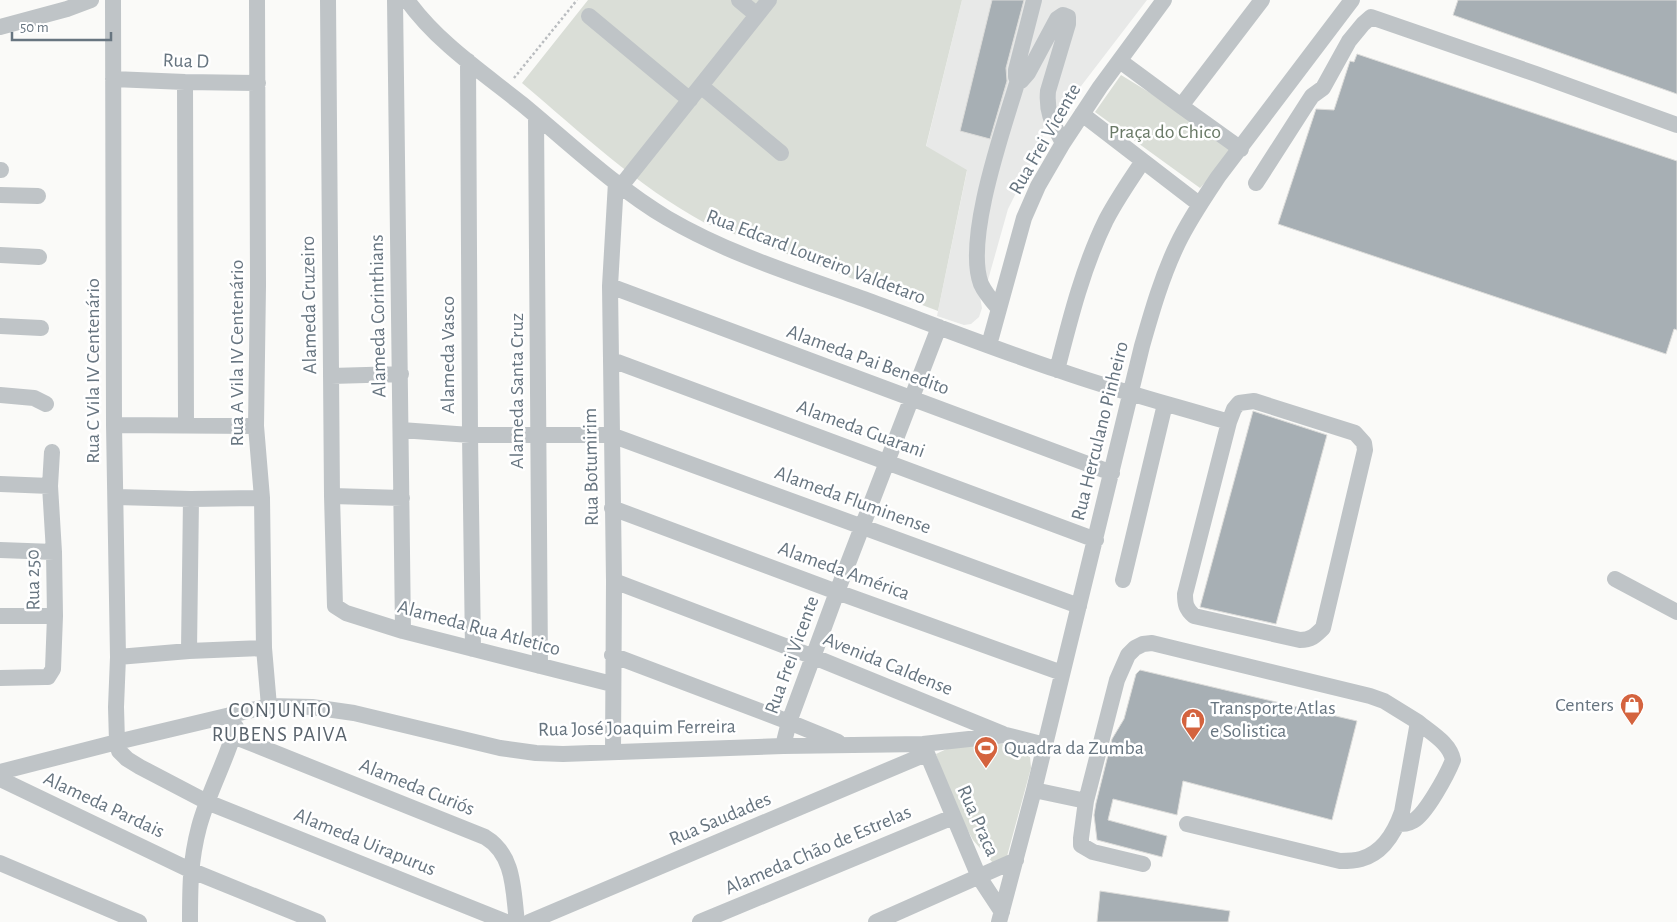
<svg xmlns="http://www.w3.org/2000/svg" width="1677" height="922" viewBox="0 0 1677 922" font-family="'Alegreya Sans',sans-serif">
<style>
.built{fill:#e8e9e8}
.green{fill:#daded7}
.building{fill:#a7afb4;stroke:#dcdcda}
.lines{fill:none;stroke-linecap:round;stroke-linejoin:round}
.path{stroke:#babdc0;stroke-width:2.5;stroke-dasharray:2.5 2.5;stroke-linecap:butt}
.minor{stroke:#bfc4c7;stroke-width:16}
.labels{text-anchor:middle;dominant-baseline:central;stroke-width:5;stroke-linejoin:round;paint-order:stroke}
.street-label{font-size:20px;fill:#677580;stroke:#fff}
.park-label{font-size:20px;fill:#697966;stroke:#fff}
.poi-label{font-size:20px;fill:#677580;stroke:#fff;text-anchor:start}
.neighbourhood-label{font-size:21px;letter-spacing:1px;fill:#59636c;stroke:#fff}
</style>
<rect width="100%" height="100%" fill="#fafaf8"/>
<path class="built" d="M962,0H1147L1065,107L1055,111L1043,128V139L1008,209L988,280L980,297L982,308L979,317L971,324L964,325L937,316L967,171L926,147Z"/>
<path class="green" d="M588,0H962L926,146L967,170L938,311L705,223C637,186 580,132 522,83Z
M1121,75L1178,110L1234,153L1200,188L1095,112Z
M1002,744L1030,757L1031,768L1006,860L993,863L973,840L952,802L936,754L953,746Z"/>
<path class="building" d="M992,0H1024L1006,68L1007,81L990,139L960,131Z
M1458,0H1677V94L1453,15Z
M1357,54L1677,161V330L1674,329L1666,354L1278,224L1316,109L1334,110L1350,61L1354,62Z
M1253,411L1327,435L1276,624L1200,607Z
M1140,670L1357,721L1332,820L1183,781L1177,815L1113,799L1108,820L1167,836L1162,857L1097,840L1094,815L1096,803L1112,739L1124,719L1136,674Z
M1100,891L1230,911L1228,922H1097Z"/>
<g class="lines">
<path class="path" d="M514,78L577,0"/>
<path class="minor" d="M113,0L114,425L118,657L116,707L117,742L119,751L127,759L140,767L207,802L506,922
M257,0L258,286L256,426L262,498L264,648L269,706
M328,0L332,496L335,606L346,613L403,631L612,684
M395,0L403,631
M407,0C437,42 482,72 522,104C568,142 615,187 667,218C730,255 803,277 872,302C934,325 995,349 1058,370C1114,390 1172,405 1229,422
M739,0L757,15
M1034,0L1016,70V77L1018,80L1021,81L1028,73L1057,19L1063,15L1068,17V24L1048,91C1046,113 1053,124 1063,143
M589,16L690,100
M0,27L67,9L91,0
M468,61L470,435L473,649
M1120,61L1181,106L1241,149
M113,79L185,82L258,83
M185,82L186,425
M701,86L781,153
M1181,106L1262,0
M1082,114L1199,204
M536,116L540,666
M0,170H1
M1256,183L1308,102L1312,96L1323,88L1349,41L1363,24L1371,17L1536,74L1677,125
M621,186L769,0
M0,195L38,196
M0,255L39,257
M610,286L1112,473
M999,309C992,301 985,293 981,284C964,239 1004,127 1018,80
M0,326L41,328
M989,345L1024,218L1038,186L1063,143L1100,87L1164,0
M612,360L1096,540
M1057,370C1070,319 1083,267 1106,220C1117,199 1130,180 1143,161
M331,376L401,374
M0,395L34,398L46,404
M1254,401L1355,433L1364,443L1365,450L1323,628C1315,636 1311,640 1300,640L1194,616C1186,609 1185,604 1185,594L1229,422L1234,409L1239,403Z
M114,425L256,426
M401,430L470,435H611L1079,606
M0,484L50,486
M332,496L402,498
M116,497L191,499L262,498
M612,508L837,592L1062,673
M0,550L54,552
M1615,579L1677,612
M1123,580L1165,404
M614,581L814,657L1003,734
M0,616H55
M189,651L191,499
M612,655L789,722L838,742
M118,657L189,651L264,648
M0,678L45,677H48L53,669L55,616L54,552L50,486L52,452
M233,736L485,837C515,855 513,891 517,922
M923,744L979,877L1002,912
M783,746L789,722L837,592L939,327
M613,752L614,581L610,286L616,182
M0,772L117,742L269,706L312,707L354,713L500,748L536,753L563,754L783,746L923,744L1006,735L1045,745
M0,779L190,870L318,922
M1034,790L1086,801
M1398,824C1404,824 1408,824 1413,821C1426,814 1447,775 1453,760C1450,743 1431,733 1418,722
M0,863L139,922
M1143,864L1093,852L1081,845V838L1086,801L1117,680L1128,655L1135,648L1143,644L1152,643L1370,696L1384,701L1418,722L1402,812C1395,832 1383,853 1361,859C1354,861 1347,861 1340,861L1187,824
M190,922C190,888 190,861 199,827C208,793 226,761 236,727
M529,922L926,754
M700,922L953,817
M876,922L1016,860
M999,922L1034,790L1142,346C1152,311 1162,276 1178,243C1189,220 1204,198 1218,177L1352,0"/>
</g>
<defs>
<g id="shop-pin" transform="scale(1.25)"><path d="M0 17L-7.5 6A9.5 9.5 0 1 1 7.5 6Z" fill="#d4633e" stroke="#fff"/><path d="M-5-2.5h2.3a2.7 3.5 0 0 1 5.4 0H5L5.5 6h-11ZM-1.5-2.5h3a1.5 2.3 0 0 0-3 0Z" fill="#fff"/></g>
<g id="stadium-pin" transform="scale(1.25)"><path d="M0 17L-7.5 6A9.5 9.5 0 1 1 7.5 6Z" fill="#d4633e" stroke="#fff"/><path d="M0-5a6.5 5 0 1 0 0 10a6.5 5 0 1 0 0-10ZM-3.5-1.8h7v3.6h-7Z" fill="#fff"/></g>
</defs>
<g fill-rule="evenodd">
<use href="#shop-pin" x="1632" y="705"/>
<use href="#shop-pin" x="1193" y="720"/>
<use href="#stadium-pin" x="986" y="748"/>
</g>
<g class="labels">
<g class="street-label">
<text transform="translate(186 61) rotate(2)">Rua D</text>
<text transform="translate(1045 139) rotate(-60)">Rua Frei Vicente</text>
<text transform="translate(816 257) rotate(21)">Rua Edcard Loureiro Valdetaro</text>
<text transform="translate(309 305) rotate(-91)">Alameda Cruzeiro</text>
<text transform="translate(378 316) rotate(-91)">Alameda Corinthians</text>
<text transform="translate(237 353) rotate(-90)">Rua A Vila IV Centenário</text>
<text transform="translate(448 355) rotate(-90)">Alameda Vasco</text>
<text transform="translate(868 360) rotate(20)">Alameda Pai Benedito</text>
<text transform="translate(93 371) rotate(-90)">Rua C Vila IV Centenário</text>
<text transform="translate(517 391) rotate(-90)">Alameda Santa Cruz</text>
<text transform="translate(861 429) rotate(20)">Alameda Guarani</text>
<text transform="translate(1100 431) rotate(-76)">Rua Herculano Pinheiro</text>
<text transform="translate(591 467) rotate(-91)">Rua Botumirim</text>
<text transform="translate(853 500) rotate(20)">Alameda Fluminense</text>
<text transform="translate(844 571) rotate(20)">Alameda América</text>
<text transform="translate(33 580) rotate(-91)">Rua 250</text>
<text transform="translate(479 628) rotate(15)">Alameda Rua Atletico</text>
<text transform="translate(792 655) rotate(-70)">Rua Frei Vicente</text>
<text transform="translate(888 664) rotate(22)">Avenida Caldense</text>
<text transform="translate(637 728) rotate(-1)">Rua José Joaquim Ferreira</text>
<text transform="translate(417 787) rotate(22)">Alameda Curiós</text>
<text transform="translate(104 805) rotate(25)">Alameda Pardais</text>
<text transform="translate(720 819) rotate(-23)">Rua Saudades</text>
<text transform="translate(978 821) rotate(66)">Rua Praca</text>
<text transform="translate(365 842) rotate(22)">Alameda Uirapurus</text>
<text transform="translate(818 850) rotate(-23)">Alameda Chão de Estrelas</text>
</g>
<g class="park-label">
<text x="1165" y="132">Praça do Chico</text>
</g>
<g class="poi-label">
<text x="1614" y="705" text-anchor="end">Centers</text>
<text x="1210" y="708">Transporte Atlas<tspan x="1210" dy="23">e Solistica</tspan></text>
<text x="1004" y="748">Quadra da Zumba</text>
</g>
<g class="neighbourhood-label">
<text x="280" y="710">CONJUNTO<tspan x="280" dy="24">RUBENS PAIVA</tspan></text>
</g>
</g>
<path d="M12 32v8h99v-8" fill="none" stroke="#677580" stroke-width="2.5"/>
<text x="20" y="32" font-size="15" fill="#677580" stroke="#ffffff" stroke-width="4" paint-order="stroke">50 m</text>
</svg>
